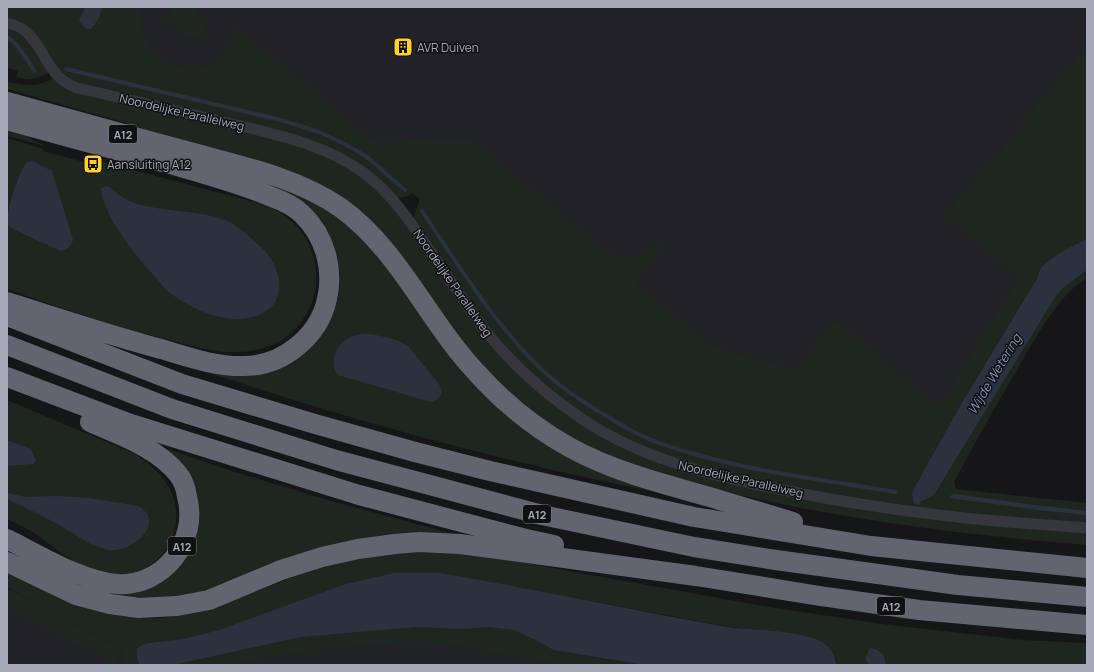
<svg xmlns="http://www.w3.org/2000/svg" width="1094" height="672" viewBox="0 0 1094 672" font-family="Manrope,sans-serif">
<style>
.built{fill:#222125}
.green{fill:#1d261f}
.water{fill:#2a333d}
.lines{fill:none;stroke-linecap:round;stroke-linejoin:round}
.stream{stroke:#2a333d;stroke-width:4}
.street{stroke:#36363d;stroke-width:11}
.highway{stroke:#62646f;stroke-width:20}
.labels{text-anchor:middle;dominant-baseline:central;stroke-width:3;stroke-linejoin:round;paint-order:stroke}
.shield{fill:#111113;stroke:#797c87;stroke-width:1}
.shield-label{font-size:11px;font-weight:bold;fill:#a6aab9}
.poi-label{font-size:12px;fill:#a6aab9;stroke:#111113;text-anchor:start}
.street-label{font-size:12px;fill:#a6aab9;stroke:#111113}
.water-label{font-size:13px;font-style:italic;fill:#7a93b7;stroke:#111113}
</style>
<rect width="100%" height="100%" fill="#161618"/>
<path class="built" d="M21,7H1087V258L932,474L899,465L420,176Z
M7,588L153,651L444,600L805,665H7Z"/>
<path class="green" d="M7,7H140C140,17 140,25 144,34C163,83 228,81 235,25L369,137L375,141H382L471,138L607,252C619,258 631,259 644,253C647,252 649,249 651,247C655,246 660,246 664,245L666,247L636,283L710,345L795,370L836,320L938,407L1019,278L945,216L1086,47L1084,44L1087,41V239L1061,253L1039,271L1037,279L963,401L913,490C911,497 914,501 920,504V502L934,495L1054,299L1063,288L1087,270V278C1055,298 1033,343 1014,375C993,411 973,446 954,482L956,489L1087,503V525L952,514L792,489L674,460L617,436L563,402L501,345L414,221V215L420,199L412,193L408,196L398,198L349,159L71,82L7,18Z
M172,7H194L203,21V29L212,32L206,42L199,35L192,38L184,37L172,21L163,26L160,17L170,16Z
M7,26L25,36L49,73C35,79 31,81 16,77L18,71L7,68Z
M51,79L245,129L336,159L370,182L404,219L468,312L586,426L721,480L1087,531V545C981,536 875,524 771,502C678,482 579,458 508,391C468,355 438,308 406,266C392,247 379,228 361,212C354,205 345,199 337,194L126,123L7,89L8,82C25,85 35,88 51,79Z
M10,108L301,192L351,224L509,413L702,501C595,481 488,456 382,426C314,407 246,385 178,363L216,370L320,335C347,297 346,261 320,222Z
M7,129L18,132L45,146L7,136Z
M7,138L44,149L43,151L84,162L83,168L92,171L95,160L265,205C306,221 327,263 311,305C305,318 297,330 285,338C272,347 255,351 239,352C218,354 197,347 177,342C119,328 63,309 7,289Z
M7,400L135,454C151,465 166,477 173,496C186,535 159,575 118,574C82,573 61,552 34,533C26,527 16,524 7,519Z
M151,443L225,469L335,502L484,542L423,537L217,590L160,602L94,595L75,584C100,592 111,596 138,591L194,514Z
M419,552H443L514,561L763,606L882,624L1023,640L1087,643V665H886L884,655L868,663L869,665H837L836,658L793,634L724,626L575,598L571,654L644,665H565L446,644L414,642L327,649L274,656L230,665H122L121,664C124,658 123,650 119,645L7,587V570C38,582 70,593 101,605C111,609 127,617 138,618C201,622 259,587 318,568C350,557 386,554 419,552Z
M7,589L118,648C123,654 119,659 115,665H110L111,663L89,646L86,650L7,608Z"/>
<path class="water" d="M83,7H102C101,16 96,23 91,29H86L80,22L79,19L84,10Z
M32,161L52,171L73,240C70,247 68,250 60,251L13,229L7,225C7,208 17,176 27,162Z
M107,186C112,188 115,192 119,195C124,199 132,202 138,204C166,212 195,210 222,219C234,223 245,232 254,241C266,251 274,260 278,275C281,286 279,301 270,308C242,332 195,312 170,293C164,289 160,282 155,277C136,256 103,216 101,188Z
M1087,239V270L1063,288L1054,299L934,495L920,502V505L914,503L912,494L913,490L963,401L1037,279C1038,277 1038,273 1040,270C1048,257 1073,246 1087,239Z
M371,334L394,339L408,346L439,384L442,391C440,398 437,400 431,402L338,375C329,364 335,346 347,339C354,334 363,334 371,334Z
M7,440L31,449L36,461L33,464L7,466Z
M7,493L26,497L58,496L89,498L138,506C166,521 135,550 114,550C109,551 103,549 99,547C86,544 76,534 64,528C46,517 26,508 7,499Z
M955,494L1026,504L1087,511V515L1038,510L950,498L951,495Z
M394,573H440C534,589 628,609 722,626C752,631 790,629 818,640C828,644 835,654 837,665H644L553,650L540,642L514,630L489,627L461,629L416,627L301,637L172,665H140L137,658V649L142,645L150,643L184,639L219,630L346,584Z
M870,648L876,649L884,655L886,665H869L865,658Z"/>
<g class="lines">
<path class="stream" d="M7,37C19,45 27,58 34,71
M66,69L281,120L319,132L345,144L367,157L405,190
M422,211C459,266 499,332 549,376C564,390 581,400 598,411C612,419 625,428 640,435C656,443 674,448 691,453C758,473 827,480 896,492"/>
<path class="street" d="M7,23C16,25 26,30 31,37C49,58 49,77 77,88C126,99 175,110 224,122C273,134 323,143 364,173C391,193 410,221 428,248C443,270 458,293 474,315C502,356 541,391 582,419C641,459 713,476 783,490C837,501 893,510 948,516C994,522 1041,524 1087,528"/>
<path class="highway" d="M7,102C66,118 126,135 186,151C237,165 297,177 341,208C399,250 428,321 476,372C502,401 535,428 569,447C614,472 664,484 713,498C740,506 766,514 793,522
M7,120C61,135 116,150 170,164C205,174 239,183 272,197C283,201 294,206 302,214C325,236 334,269 327,299C319,336 283,366 244,366C216,367 188,357 161,349C109,335 58,318 7,302
M7,316L182,384L315,424L415,452L490,471L694,517L871,546L1087,568
M7,345L172,409L336,460L542,515L694,547L776,560L958,585L1087,597
M7,377L131,424L359,495L526,539L554,545
M7,539C37,554 83,582 117,584C163,587 199,541 187,497C186,489 183,480 178,474C156,447 121,436 90,422
M7,562L76,595L110,604L139,608L177,606L209,600L281,570L322,557L358,549L395,544L419,542L460,544L696,576L820,596L919,610L1087,625"/>
</g>
<defs>
<g id="building-square" transform="scale(1)"><rect x="-9" y="-9" width="18" height="18" rx="4" fill="#ffd026" stroke="#111113"/><path d="M-4-6H4V6H1V3H-1V6H-4ZM-2.5-4.3h1.7v1.8h-1.7ZM.8-4.3h1.7v1.8H.8ZM-2.5-1h1.7V.8h-1.7ZM.8-1h1.7V.8H.8Z" fill="#111"/></g>
<g id="bus-square" transform="scale(1)"><rect x="-9" y="-9" width="18" height="18" rx="4" fill="#ffd026" stroke="#111113"/><path d="M-5-6H5V4H4V6H2V4H-2V6H-4V4H-5ZM-3.5-4V0h7V-4ZM-3.5 1.2v1.5H-2V1.2ZM2 1.2v1.5H3.5V1.2Z" fill="#111"/></g>
</defs>
<g fill-rule="evenodd">
<use href="#building-square" x="403" y="47"/>
<use href="#bus-square" x="93" y="164"/>
</g>
<g class="labels">
<g class="shield">
<rect x="109" y="125" width="28" height="18" rx="3"/>
<rect x="523" y="505" width="28" height="18" rx="3"/>
<rect x="168" y="537" width="28" height="18" rx="3"/>
<rect x="877" y="597" width="28" height="18" rx="3"/>
</g>
<g class="shield-label">
<text x="123" y="134">A12</text>
<text x="537" y="514">A12</text>
<text x="182" y="546">A12</text>
<text x="891" y="606">A12</text>
</g>
<g class="poi-label">
<text x="417" y="47">AVR Duiven</text>
<text x="107" y="164">Aansluiting A12</text>
</g>
<g class="street-label">
<text transform="translate(182 112) rotate(13)">Noordelijke Parallelweg</text>
<text transform="translate(453 283) rotate(55)">Noordelijke Parallelweg</text>
<text transform="translate(741 479) rotate(13)">Noordelijke Parallelweg</text>
</g>
<g class="water-label">
<text transform="translate(994 374) rotate(-59)">Wijde Wetering</text>
</g>
</g>
<rect width="1094" height="672" fill="none" stroke="#a6aab9" stroke-width="16"/>
</svg>
